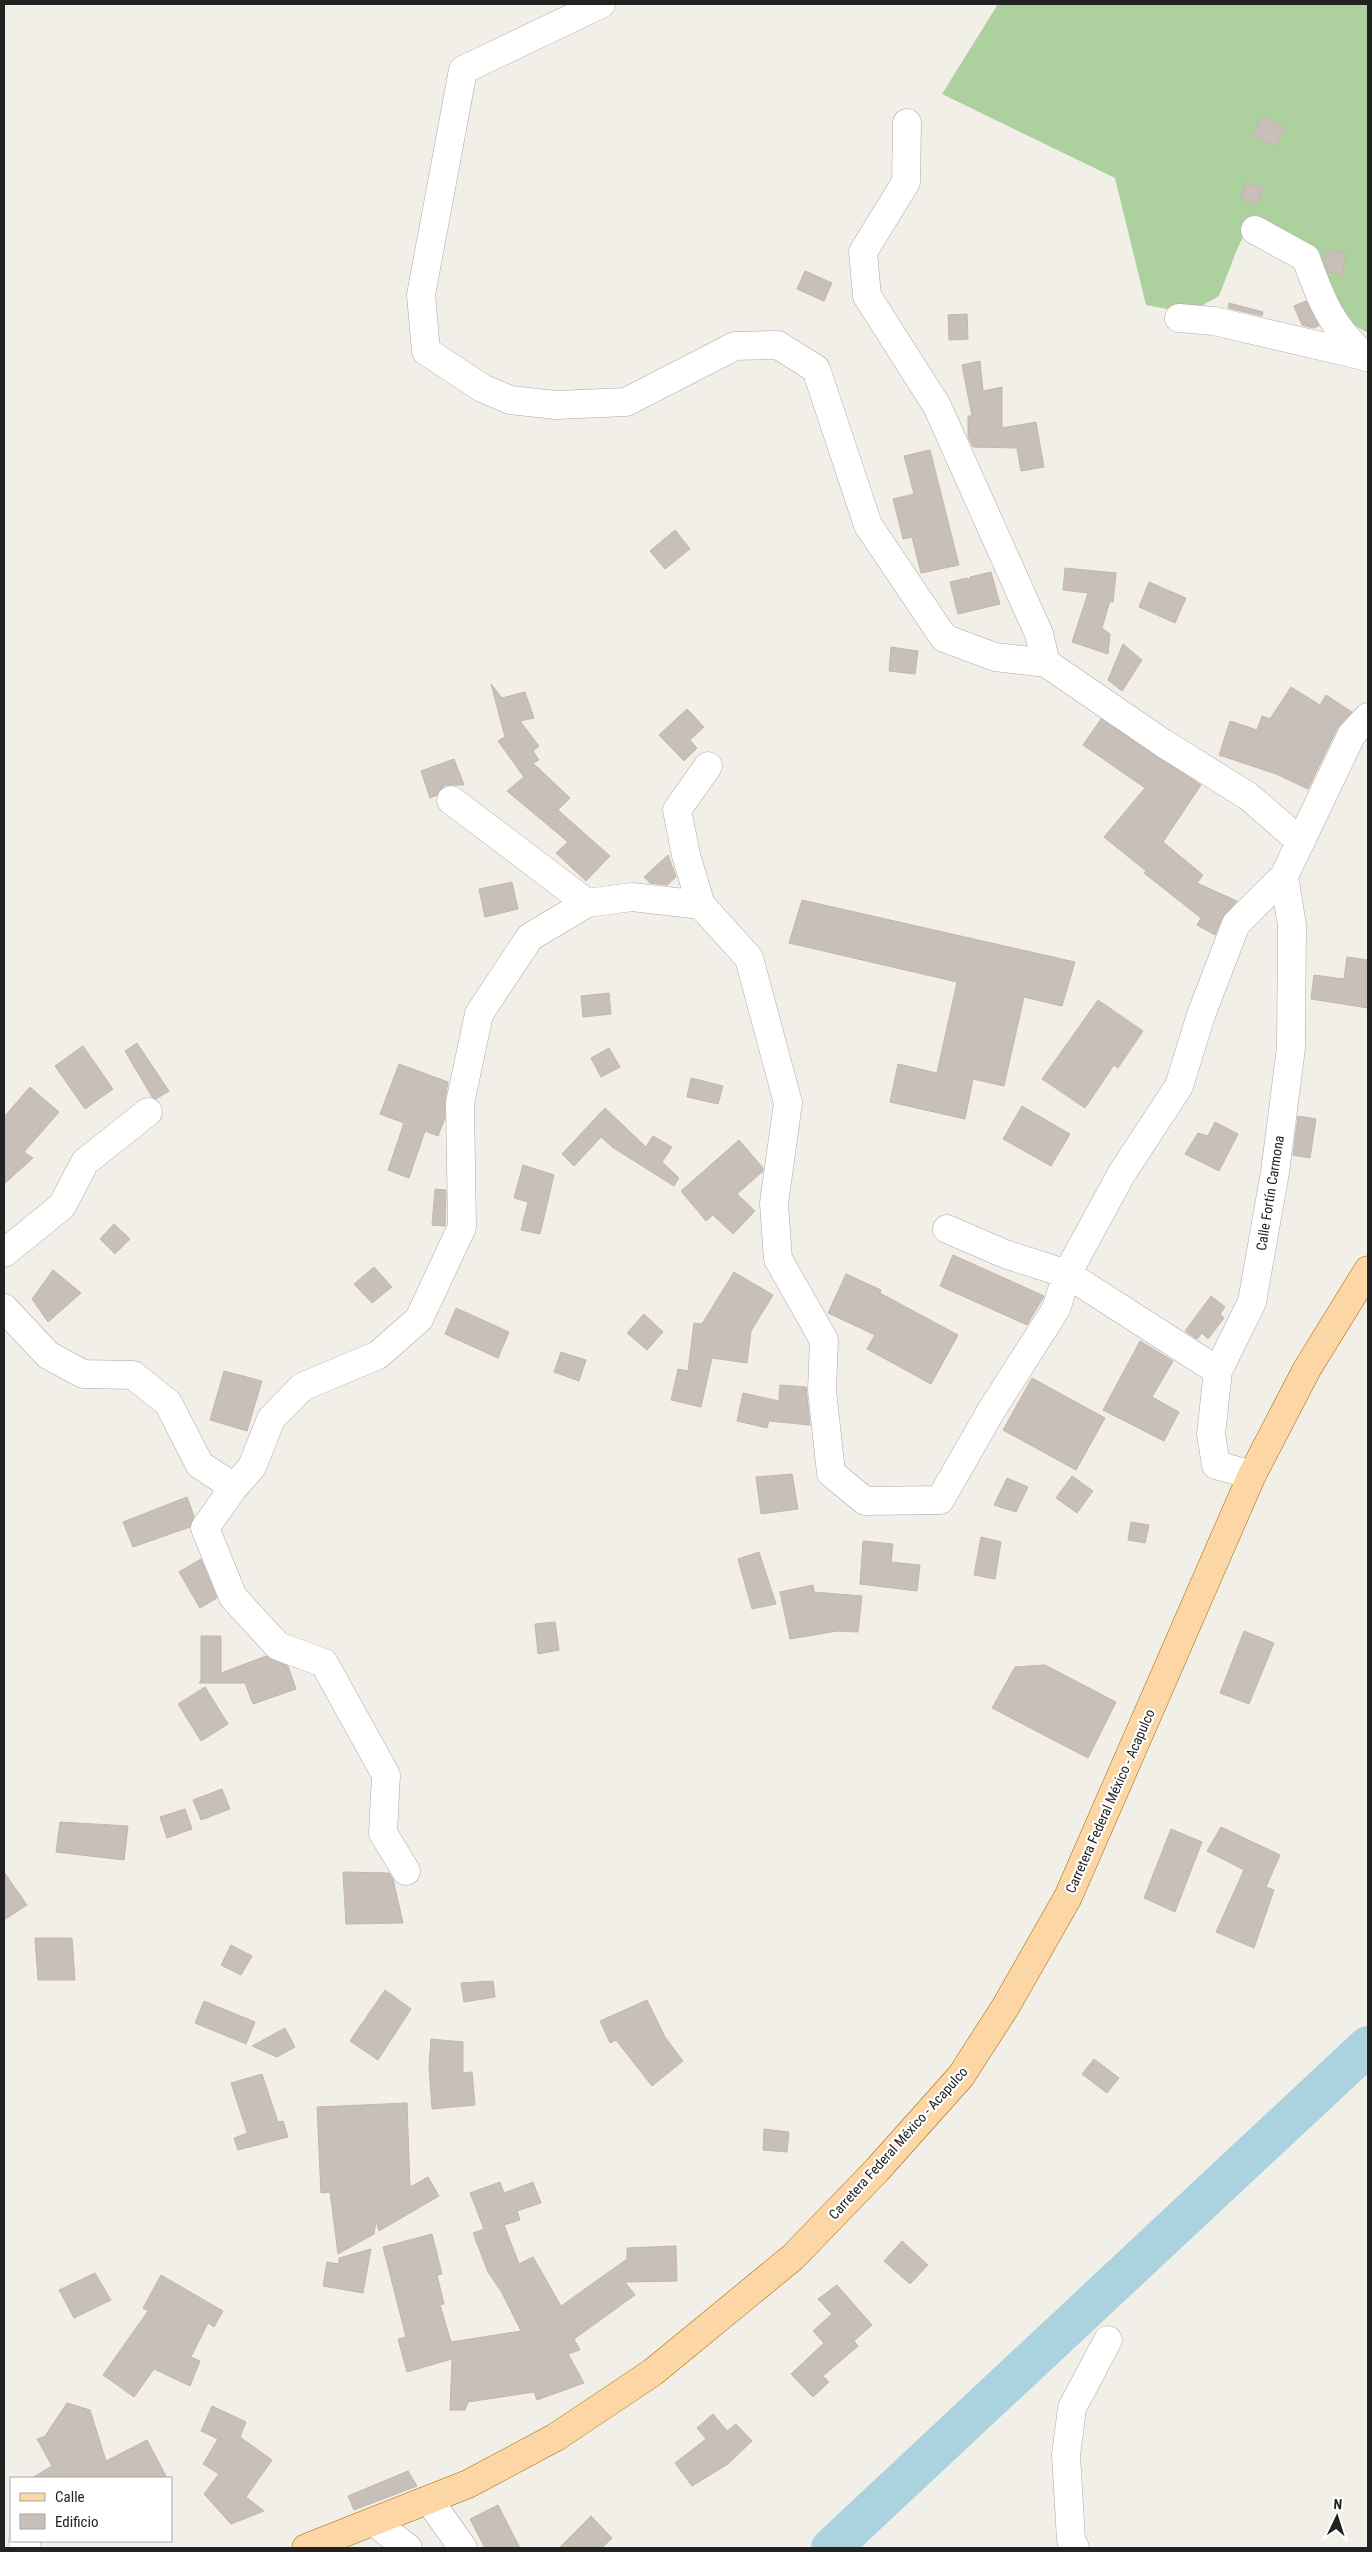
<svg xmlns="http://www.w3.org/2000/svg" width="1372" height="2552" viewBox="0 0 1372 2552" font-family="'Roboto Condensed',sans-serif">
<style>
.forest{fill:#add19e}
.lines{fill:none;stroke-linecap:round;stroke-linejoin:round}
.river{stroke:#aad3df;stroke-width:40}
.building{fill:#c7bfb8;stroke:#c4b6ab}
.minor-casing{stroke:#a9a9a9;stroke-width:29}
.major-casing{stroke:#a06b00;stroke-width:29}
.minor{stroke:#fff;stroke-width:28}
.major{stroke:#fcd6a4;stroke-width:28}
.labels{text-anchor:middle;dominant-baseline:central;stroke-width:4.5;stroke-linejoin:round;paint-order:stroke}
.street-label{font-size:14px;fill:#222;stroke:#fff}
</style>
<rect width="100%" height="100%" fill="#f2efe9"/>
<path class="forest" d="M998,4H1368V333L1350,323L1323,287L1313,246L1282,239L1250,223L1238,247L1219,296L1188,313L1146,305L1115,178L942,94Z"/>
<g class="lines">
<path class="river" d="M831,2548L1368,2046"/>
</g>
<path class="building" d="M1262,117L1285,127L1276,146L1253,136Z
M1246,183L1263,188L1258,204L1241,199Z
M1327,250L1346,254L1342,275L1328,272L1325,263Z
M805,271L832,283L824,301L797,289Z
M1306,301L1319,326L1313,328L1302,325L1294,306Z
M1229,303L1263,312L1262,316L1228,308Z
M967,314L968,339L949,340L948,315Z
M980,361L983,391L1002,387V428L1036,422L1044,467L1021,471L1017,448L973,447L968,437V416H972L962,365Z
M930,450L959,565L921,573L912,537L903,539L893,499L914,494L904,456Z
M675,530L690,549L665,569L650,551Z
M1065,568L1116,573L1113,602L1110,601L1102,628L1110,634L1108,654L1072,642L1088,593L1063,590Z
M991,572L1000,604L958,614L950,582L967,578L970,580V577Z
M1149,582L1186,598L1175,623L1139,607Z
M1123,644L1142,660L1122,691L1108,680Z
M891,647L918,651L915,674L889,671Z
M491,684L502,698L525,692L534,718L520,721L539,746L533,751L539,760L533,763L570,798L558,810L610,856L586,881L556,853L568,842L507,791L524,777L498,741L505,737Z
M1291,687L1320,705L1326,695L1352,712L1338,727L1308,789L1276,774L1219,755L1230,721L1257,730L1262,716L1270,719Z
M687,709L704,727L690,740L697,748L684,761L659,735Z
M1101,719L1201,785L1163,842L1203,875L1197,883L1237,901L1222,918L1215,935L1197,925L1201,918L1144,873L1146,871L1104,837L1145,788L1083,745Z
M454,759L464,785H445L437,795L430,798L421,771Z
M668,855L676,877L667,885L650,883L644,877Z
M512,882L518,909L485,917L479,889Z
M802,900L1075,962L1062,1006L1024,997L1004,1086L973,1079L965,1119L890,1102L898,1064L937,1073L957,982L789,943Z
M1347,957L1368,960V1008L1311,999L1314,975L1344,979Z
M609,993L611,1014L583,1017L581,996Z
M1098,1000L1143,1031L1118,1068L1114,1065L1085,1108L1042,1079Z
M137,1043L169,1091L156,1099L152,1097L125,1051Z
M83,1046L113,1089L85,1109L55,1066Z
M609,1048L620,1067L601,1077L591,1058Z
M399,1064L448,1082L445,1100V1118L438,1136L425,1131L409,1178L388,1170L404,1123L380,1114Z
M691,1078L723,1086L718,1104L687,1097Z
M30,1087L59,1112L24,1152L33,1158L4,1184V1117Z
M1022,1106L1070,1134L1051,1166L1003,1139Z
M605,1108L646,1147L653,1136L672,1147L662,1162L679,1178L674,1186L612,1147L601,1137L574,1166L562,1154Z
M1298,1116L1316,1119L1310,1158L1293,1155Z
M1215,1122L1238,1134L1219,1171L1185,1154L1198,1133L1208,1136Z
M739,1140L763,1168V1171L737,1194L755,1211L733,1234L713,1215L706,1221L681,1191Z
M523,1165L554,1175L540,1234L521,1230L528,1202L514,1198Z
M435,1189L446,1190L445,1226L432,1225Z
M114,1224L130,1239L115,1254L100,1239Z
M953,1255L1044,1296L1027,1325L940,1286Z
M374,1267L392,1287L372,1303L354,1284Z
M53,1270L81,1293L48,1322L32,1299Z
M734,1272L773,1295L751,1331L747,1363L712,1358L701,1407L671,1400L678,1369L688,1371L694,1323L702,1324Z
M846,1274L881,1290L880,1293L958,1335L931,1384L867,1349L875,1335L828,1313Z
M1211,1296L1225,1307L1220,1314L1224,1318L1208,1339L1202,1333L1197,1339L1185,1331Z
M456,1308L509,1332L498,1358L445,1334Z
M644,1314L663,1332L647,1350L627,1333Z
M1140,1341L1173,1361L1152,1397L1179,1412L1164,1441L1103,1410Z
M561,1352L586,1360L579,1381L554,1372Z
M224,1371L262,1381L247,1431L210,1420Z
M1032,1378L1105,1418L1076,1470L1003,1430Z
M780,1385L806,1387L810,1425L769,1421L767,1428L737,1421L743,1393L779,1401Z
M792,1474L798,1509L761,1514L756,1477Z
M1072,1476L1093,1491L1077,1513L1056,1498Z
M1007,1478L1028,1487L1016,1512L994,1505Z
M187,1497L194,1516L190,1527L133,1547L123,1522Z
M1131,1522L1149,1525L1145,1543L1128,1540Z
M981,1537L1001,1542L995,1579L974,1575Z
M863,1541L893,1544L891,1562L920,1565L917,1591L860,1584Z
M759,1552L776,1604L752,1609L738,1559Z
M201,1559L217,1598L200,1608L179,1572Z
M813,1585L814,1592L862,1596L858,1632L837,1631L790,1639L780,1592Z
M555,1622L559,1650L538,1654L535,1624Z
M1244,1631L1274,1643L1249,1704L1220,1693Z
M201,1636H221V1673L266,1656L288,1666L296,1689L253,1704L245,1683H199L201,1680Z
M1045,1665L1116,1702L1088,1758L992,1708L1015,1667Z
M205,1687L228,1724L201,1741L178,1704Z
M222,1789L230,1809L201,1820L193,1800Z
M185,1809L192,1829L167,1838L160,1817Z
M60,1822L128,1826L124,1860L56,1852Z
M1221,1827L1280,1855L1266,1887L1274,1890L1254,1948L1216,1932L1244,1870L1207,1851Z
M1171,1829L1202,1842L1175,1912L1144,1898Z
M4,1872L27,1905L4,1920Z
M343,1872L389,1873L393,1879L403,1923L346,1924Z
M35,1938H72L75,1980H38Z
M231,1945L252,1956L241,1975L221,1965Z
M493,1981L495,1997L464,2002L461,1983Z
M385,1990L411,2009L378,2060L350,2041Z
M647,2000L665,2037L683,2061L652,2086L616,2040L610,2043L600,2021Z
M204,2001L255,2022L246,2044L195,2023Z
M285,2028L295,2047L277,2057L252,2046Z
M431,2039L463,2042V2073L472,2072L475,2105L432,2109L429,2066Z
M1094,2059L1119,2078L1107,2093L1082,2074Z
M262,2074L278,2122L283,2121L288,2137L238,2150L234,2138L258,2129L247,2132L231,2083Z
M407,2103L410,2187L428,2177L439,2196L379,2231L376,2221L374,2234L338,2254L330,2192L321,2193L317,2107Z
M764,2129L789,2132L787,2152L763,2150Z
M500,2182L504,2193L533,2182L541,2203L517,2211L520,2220L504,2225L519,2264L533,2257L561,2306L627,2259V2248L676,2246L677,2281L625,2282L635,2295L574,2339L580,2350L568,2354L584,2383L537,2400L534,2392L468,2402L465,2410H450L452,2359L407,2372L398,2339L406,2337L383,2247L432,2234L442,2274L437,2275L444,2304L440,2305L451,2342L521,2331L502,2293L488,2272L473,2233L484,2229L470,2193Z
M902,2241L928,2265L910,2284L884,2261Z
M371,2249L363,2293L323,2286L327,2262L339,2264V2258Z
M95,2273L111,2300L74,2318L59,2290Z
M161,2275L223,2311L214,2327L208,2323L191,2357L200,2361L190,2386L154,2369L134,2397L103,2375L148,2311L143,2308Z
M837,2285L872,2325L854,2341L858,2346L823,2376L829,2382L813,2397L791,2374L824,2343L813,2331L832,2314L818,2299Z
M67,2403L90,2410L106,2461L147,2440L167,2478H32L52,2466L37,2439L45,2436Z
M212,2406L246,2422L240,2437L272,2460L246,2497L264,2511L231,2524L204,2494L219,2474L203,2464L218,2439L201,2431Z
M713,2414L727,2431L736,2424L752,2441L728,2464L692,2486L675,2463L706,2439L697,2428Z
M408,2471L417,2486L354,2510L348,2496Z
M498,2505L520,2548H485L470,2519Z
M591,2516L612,2538L602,2548H559Z"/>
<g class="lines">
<g class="minor-casing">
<path id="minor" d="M601,4L463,70L421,295L426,351L482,388L510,400L556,405L626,402L735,346L778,345L816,369L868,525L944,638L995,657L1046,663
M907,123L906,182L863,252L867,296L937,406L1039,634L1046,663L1163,743L1248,796L1301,842
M1255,230L1306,258C1321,300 1331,327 1366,357
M1179,318L1214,321L1368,357
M451,800L587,903
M701,905L686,855L677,810L708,766
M947,1229L1005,1254L1067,1274L1218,1371
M4,1253L62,1206L85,1162L148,1112
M4,1308L48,1355L83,1374L133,1375L168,1403L200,1465L234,1487L252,1467L271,1419L302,1387L378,1355L419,1319L462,1227L460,1103L479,1014L530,937L587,903L632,897L701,905L749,958L788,1103L774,1203L778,1259L824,1340L822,1390L831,1473L865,1501L940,1500L991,1411L1056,1309L1067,1274L1122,1173L1179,1086L1201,1015L1236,924L1284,876L1352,734L1368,717
M1252,1475L1216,1465L1211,1434L1218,1371L1252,1302L1275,1172L1291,1048L1292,925L1284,876
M234,1487L205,1528L233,1597L278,1646L324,1663L386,1775L383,1833L406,1871
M429,2500L463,2548
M374,2522L408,2548
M23,2541L27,2548
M1075,2548L1071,2540L1066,2455L1072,2408L1108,2340"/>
</g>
<g class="major-casing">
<path id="major" d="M306,2548L468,2484L556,2437L653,2372L793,2257L877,2170L961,2076L1006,2006L1068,1897L1252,1475L1307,1369L1368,1270"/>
</g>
<use href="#minor" class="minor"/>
<use href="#major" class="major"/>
</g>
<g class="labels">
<g class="street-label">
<text transform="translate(1270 1193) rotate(-81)">Calle Fortín Carmona</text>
<text transform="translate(1110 1801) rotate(-66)">Carretera Federal México - Acapulco</text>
<text transform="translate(898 2143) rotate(-48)">Carretera Federal México - Acapulco</text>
</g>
</g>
<rect width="1372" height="2552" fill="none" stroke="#222222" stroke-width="10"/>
<rect x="10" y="2477" width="162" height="65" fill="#ffffff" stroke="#a7a7a7"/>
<rect x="20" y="2493" width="25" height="8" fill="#fcd6a4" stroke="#a7a7a7"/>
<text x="55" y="2502" font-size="15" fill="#222222">Calle</text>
<rect x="20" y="2514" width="25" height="15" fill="#c7bfb8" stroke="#a7a7a7"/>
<text x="55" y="2527" font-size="15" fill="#222222">Edificio</text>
<g transform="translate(1337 2517) rotate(4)" stroke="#ffffff" stroke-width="4" paint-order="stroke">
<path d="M0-4L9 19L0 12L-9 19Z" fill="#222222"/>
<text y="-8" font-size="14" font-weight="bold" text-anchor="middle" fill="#222222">N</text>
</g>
</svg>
